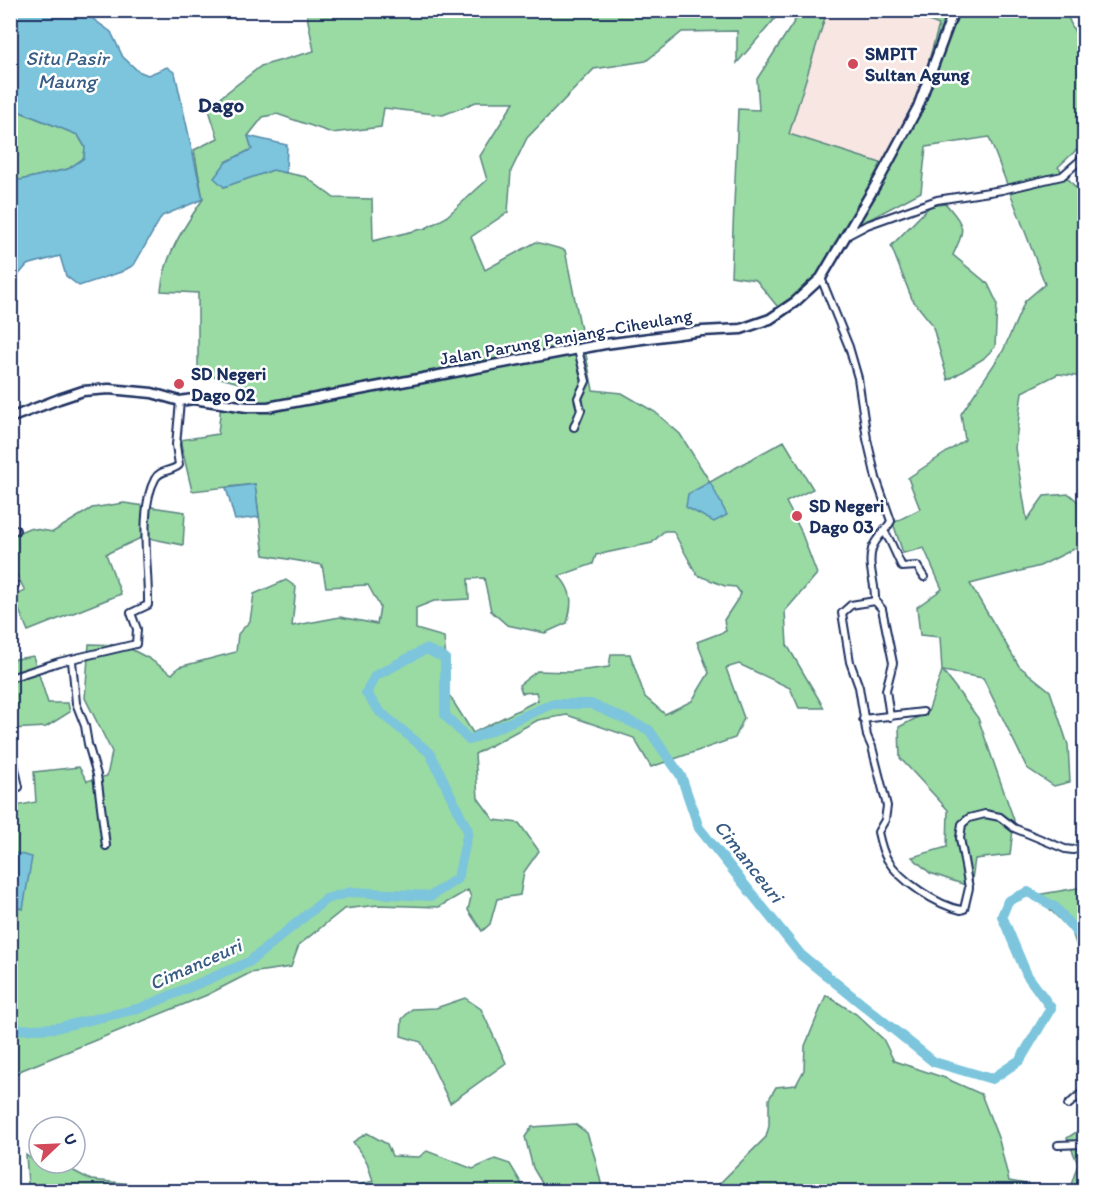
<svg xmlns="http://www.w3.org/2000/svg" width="1095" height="1202" viewBox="0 0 1095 1202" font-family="Itim,sans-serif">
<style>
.built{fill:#f7e6e2}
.green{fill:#9adaa3;stroke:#5a8480;stroke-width:1.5;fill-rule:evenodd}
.water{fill:#7cc5dc;stroke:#5589aa;stroke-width:1.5}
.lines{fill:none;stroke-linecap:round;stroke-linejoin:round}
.river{stroke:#7cc5dc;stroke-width:10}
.street-casing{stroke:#1b2f5e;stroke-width:10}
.secondary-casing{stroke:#1b2f5e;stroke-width:13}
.street{stroke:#fff;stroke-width:6}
.secondary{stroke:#fff;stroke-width:8}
.poi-dot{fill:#d1495b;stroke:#fff;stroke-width:2}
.labels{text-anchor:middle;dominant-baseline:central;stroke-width:5;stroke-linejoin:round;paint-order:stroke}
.poi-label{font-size:18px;font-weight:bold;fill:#1b2f5e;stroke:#fff;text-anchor:start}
.street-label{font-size:18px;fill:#1b2f5e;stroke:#fff}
.water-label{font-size:20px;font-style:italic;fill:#385c84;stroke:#fff}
.quarter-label{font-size:21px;font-weight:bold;fill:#1b2f5e;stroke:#fff}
</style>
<rect width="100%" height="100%" fill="#fff"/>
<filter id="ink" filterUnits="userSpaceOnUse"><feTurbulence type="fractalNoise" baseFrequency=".0167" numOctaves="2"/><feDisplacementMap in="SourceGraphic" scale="12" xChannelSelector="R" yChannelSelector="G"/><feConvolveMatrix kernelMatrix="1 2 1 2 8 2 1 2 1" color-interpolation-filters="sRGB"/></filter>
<g filter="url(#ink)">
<path class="built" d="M827,11H904L939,24L920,91L888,165L789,134Z"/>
<path class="green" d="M980,10L999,15V11H1065L1084,52V143L1058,167L1077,189L1084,185V377L1058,374L1022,392L1015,448L1027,520L1044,496L1069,494L1084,507V544L1040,566L970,584L1019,666L1050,691L1068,745L1070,782L1054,786L1027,768L983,678L943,671L978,718L1014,820L1010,855L975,859L971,887L930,873L912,857L947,847L948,810L900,758L899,727L928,712L942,671L940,637L920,635L917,607L942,589L924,548L903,553L893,523L920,509L908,478L965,440L961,414L1003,351L1025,301L1045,284L989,137L926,147L921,192L851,229L824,276L781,311L756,280L731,276L738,109L759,110L757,79L801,11H827L789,134L887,165L920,91L939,25L904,11Z
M306,11H778L779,14L737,63V31L682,32L646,61L594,69L527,138L511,171L508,212L471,237L485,270L536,242L565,250L593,390L622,393L655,412L680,434L710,482L784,441L813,489L786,502L800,529L817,574L785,611L787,645L824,708H799L790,688L739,664L726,668L744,718L735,738L651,767L634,738L567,715L538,720L475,754L478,798L494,820L519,823L539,851L524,872L520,895L497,899L490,924L482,931L468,910L471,897L468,890L439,907L378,905L344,909L299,945L291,967L250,973L207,995L22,1070L11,1078V906L23,909L16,853L11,884V807L36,802L34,772L79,767L87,781L107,776L112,752L85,698L89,644L123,645L148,658L172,674L179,667L236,652L238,634L250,621L254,594L286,580L296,587L292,626L340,617L377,624L380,607L368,585L326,587L322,565L264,555L255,484L192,491L180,440L218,434L221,404H239V383L198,372V293L161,291C164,256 184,227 203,199L194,150L218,138L208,107L261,66L314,51ZM476,102H514L480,156L487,180L445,218L426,228L373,241L372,199L334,198L306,177L273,170L224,187L226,162L252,149L248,136L263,117L277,114L332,133L381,127L384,108L443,115ZM664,531H673L697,575L725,586L736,587L741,594L724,620L726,631L697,642L709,673L692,701L665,714L645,697L630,654H611L609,667L570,672L537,671L519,685L522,693L536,692L538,700L473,733L449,695L444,637L416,629V608L434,601L469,599L468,579L484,578L491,611L507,625L545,633L567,623C573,603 573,591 559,576L593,564L596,555L652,543Z
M10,108L78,135L85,147L84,158L68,169L11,182Z
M946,204C965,227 966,227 953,255L988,284L997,303L995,347L983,359L948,380L932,324L912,299L891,246L930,206Z
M124,503L185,512L183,545L143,537L106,554L121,594L28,631L13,596L25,591L11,563L10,536L29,528L53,532L92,508Z
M33,656L48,703H68L70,712L46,727L11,729V660Z
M1084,887V967L1072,932L1036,895Z
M826,995L856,1014L883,1039L894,1061L945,1078L981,1094L999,1140L1009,1181L1065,1191H712L766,1137L769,1126V1099L776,1087L796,1085L804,1070L805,1046Z
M465,998L481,1009L506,1063L450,1103L421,1042L401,1036L402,1019L412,1009L436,1008Z
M575,1124L587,1133L595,1158L603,1191H544L546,1190L533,1168L525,1137L532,1127Z
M1084,1127V1191H1069L1078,1164L1067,1138Z
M367,1133L387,1144L392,1156L419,1157L427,1151L473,1169L495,1159L510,1164L526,1191H339L373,1181L367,1162L353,1142Z
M26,1155L42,1167L70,1169L91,1180L206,1191H47L28,1184Z"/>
<path class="water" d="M11,10L82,11L111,32L123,57L138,71L148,75L167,67L175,73L203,199L162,216L134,265L121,272L79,286L66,276L60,256L27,265L11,284V182L68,169L84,158L85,147L78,135L11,108Z
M248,136L287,145L286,173L273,170L224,187L214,178L226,162L252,149Z
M710,482L727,515L714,522L686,507L688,494Z
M255,484L259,517L235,520L226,488Z
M16,853L32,857L23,909L11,906V884Z"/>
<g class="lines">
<path class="river" d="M10,1030L56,1028L141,1008L249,962L326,899L351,892L431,896L458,878L468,831L430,753L380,712L366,693L375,676L426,649L445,658V715L469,740L552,704H591L649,730L681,776L699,828L801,955L934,1062L992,1079L1020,1060L1051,1008L1027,975L1002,916L1008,901L1028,892L1055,907L1084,941"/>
<g class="street-casing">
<path id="street" d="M846,236L867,225L937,200L1002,190L1062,176L1084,157
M821,278L849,347L858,378L867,439L876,478L891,521C886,531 875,538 872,549C867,567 876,583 875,601L851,605L842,613L850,662L859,687L867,736L872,747L887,806L885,820L878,832C880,841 882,851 887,859C900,881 937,905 961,910L964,909L969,888L960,838L962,824L969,818L985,814L1000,817L1014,828L1065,849L1073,850L1084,847
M574,427L581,410L578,398L586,381L578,350
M884,531L890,541L902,567L917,566L924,577
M10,532L16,530
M10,586L15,585
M875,601L882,609L893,663L886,690L890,717
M72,661L76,703L85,726L88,744L97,775L106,846
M10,678L59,662L136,644L137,629L131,613L148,605C149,569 138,510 155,479C160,469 172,472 179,465L176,445L180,401
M863,719L923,712
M10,746L19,787
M1068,1105L1084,1091
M1058,1145L1084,1144"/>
</g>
<g class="secondary-casing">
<path id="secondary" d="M10,418L59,399L83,391L109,389L152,393L180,401L193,399L247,407H268L605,344L702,331L741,329L770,319L795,302L821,278L881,176L918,107L954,10"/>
</g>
<use href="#street" class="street"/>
<use href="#secondary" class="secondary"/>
</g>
</g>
<g class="poi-dot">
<circle cx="853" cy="64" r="6"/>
<circle cx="179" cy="384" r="6"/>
<circle cx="797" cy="516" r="6"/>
</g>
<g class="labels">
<g class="poi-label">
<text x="865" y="54">SMPIT<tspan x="865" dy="21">Sultan Agung</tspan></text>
<text x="191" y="374">SD Negeri<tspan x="191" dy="21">Dago 02</tspan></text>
<text x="809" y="506">SD Negeri<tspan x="809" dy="21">Dago 03</tspan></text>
</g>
<g class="street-label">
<text transform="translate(566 337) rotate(-10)">Jalan Parung Panjang–Ciheulang</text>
</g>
<g class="water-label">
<text x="67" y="58">Situ Pasir<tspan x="67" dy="23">Maung</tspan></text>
<text transform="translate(749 861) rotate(52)">Cimanceuri</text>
<text transform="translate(195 964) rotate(-24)">Cimanceuri</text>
</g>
<g class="quarter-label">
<text x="221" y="104">Dago</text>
</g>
</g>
<rect width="1095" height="1202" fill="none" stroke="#fff" stroke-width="36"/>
<rect x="18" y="18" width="1059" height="1166" fill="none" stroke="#1b2f5e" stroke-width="2" filter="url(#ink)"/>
<g transform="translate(57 1145) rotate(67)"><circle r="28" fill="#ffffff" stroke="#a4acbf" stroke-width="1.5"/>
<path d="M0-4.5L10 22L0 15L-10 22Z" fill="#d1495b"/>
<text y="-9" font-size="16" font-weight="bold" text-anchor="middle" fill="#1b2f5e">U</text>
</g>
</svg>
